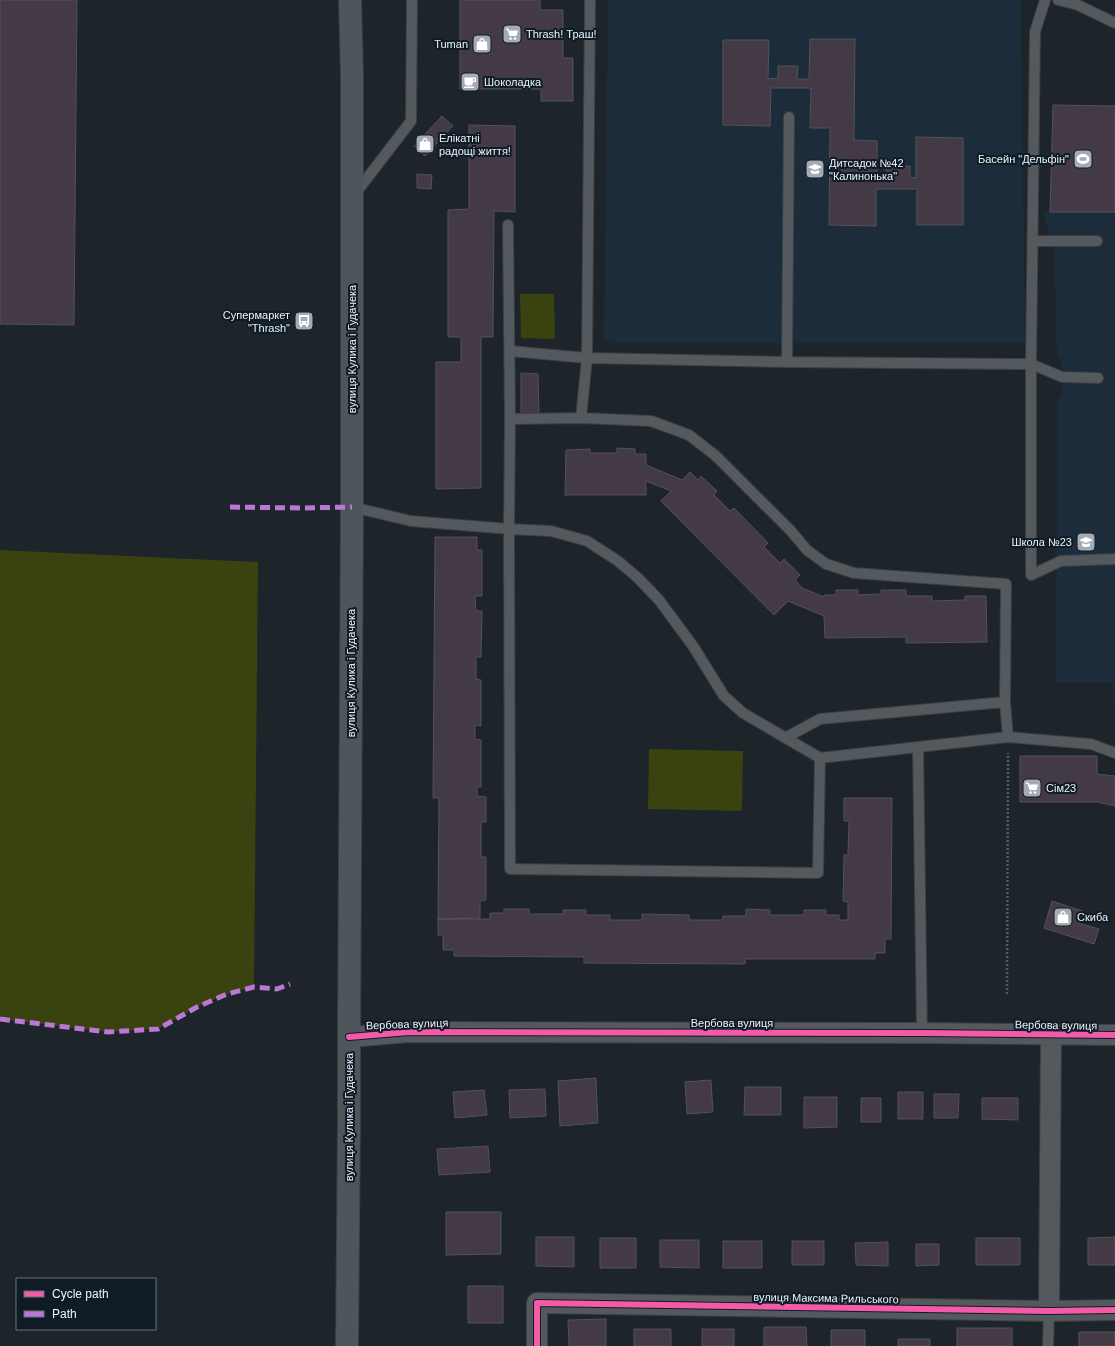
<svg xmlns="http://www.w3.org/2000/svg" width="1115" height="1346" viewBox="0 0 1115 1346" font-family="Helvetica,sans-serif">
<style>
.built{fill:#1c2c3a}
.green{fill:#3a420f}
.building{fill:#443a46;stroke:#525257}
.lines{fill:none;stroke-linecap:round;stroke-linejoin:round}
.service-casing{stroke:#3a3f44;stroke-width:12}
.minor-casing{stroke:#3a3f44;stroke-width:22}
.secondary-casing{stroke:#3a3f44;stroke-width:24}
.path{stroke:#575b60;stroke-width:2.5;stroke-dasharray:2 2;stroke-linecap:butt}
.service{stroke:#54595e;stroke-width:10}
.minor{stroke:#54595e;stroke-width:20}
.secondary{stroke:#4e565b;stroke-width:22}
.quiet{stroke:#ba77d6;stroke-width:5;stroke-dasharray:10 5;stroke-linecap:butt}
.cycleway-casing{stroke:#0f1b25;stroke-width:8}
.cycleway{stroke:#f35aa7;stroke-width:6}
.labels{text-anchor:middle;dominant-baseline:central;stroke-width:4;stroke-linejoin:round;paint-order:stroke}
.poi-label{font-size:11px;fill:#ecf4fb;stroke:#0f1b25;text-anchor:start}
.street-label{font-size:11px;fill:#ecf4fb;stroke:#0f1b25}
</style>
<rect width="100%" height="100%" fill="#1d242a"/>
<path class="built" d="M608,0H1021L1025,343H612L604,337Z
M1042,211L1115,212V723L1113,683H1056L1057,401L1062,395V377L1061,359L1057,357L1054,248Z"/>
<path class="green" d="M520,294H554L555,339L521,338Z
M0,550L258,562L254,987L227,994L197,1007L158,1029L108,1032L0,1019Z
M649,749L743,751L742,811L648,809Z"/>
<path class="building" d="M0,0H77L74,325L0,324Z
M460,0H540V10H563V58H573V101H541V89H460Z
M810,39H855L854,140L877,141V178H886V166H910V177L916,178V137L963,138V225H917V189H876V226L829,225L830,128H810L811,88H771L770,126L723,125V40H769L768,79L778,78V66H798L797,79H809Z
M1053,105L1115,106V212H1050Z
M442,116L453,126L425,156L414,146Z
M469,125L515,126V212L494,211L493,337H481V488L436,489V362H461V337H448V210L469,209Z
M417,174L432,175L431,189L417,188Z
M521,373L538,374L539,416H521Z
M617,448L635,449V454H646V465L682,480L690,472L698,480L701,476L717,491L714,495L730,511L734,508L768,543L764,547L780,563L784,559L800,575L795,580L802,588L824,597V595H836V590H858V595L881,594V590H906V596H932V601L965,600V596H986L987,642L906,643V637L825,638L824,616L788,601L774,615L661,501L671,491L646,481V495H565L566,450L590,449V453H617Z
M435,537H477V550H482V596H475L476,611H482L481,657H476V679L481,680V726L475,725V739L481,740V787H477V796L486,797V822H481V857H486V900L480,901V918L438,919L439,798H433Z
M1020,756H1097V774L1115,776V806L1097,802H1020Z
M844,798H892L891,939H885V953H875V959H745V964L584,963V957L454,956V950H443V935H438V919H490V913H504V909H529V914H563V910H586V915H610V920H642V914L689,915V920H723V916H746V909L770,910V915H804V910H826V915H839V920H848V902L843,901L844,855H848L849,821H844Z
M1052,901L1082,911L1078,923L1099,929L1094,944L1044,928Z
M596,1078L598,1123L560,1126L558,1081Z
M711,1080L713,1112L687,1114L685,1082Z
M745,1087H781V1115H744Z
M545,1089L546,1116L510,1118L509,1090Z
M484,1090L487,1115L455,1118L453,1092Z
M898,1092H923V1119H898Z
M934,1094H959L958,1118H934Z
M804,1097H837V1127L804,1128Z
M861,1098H881V1122H861Z
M982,1098H1018V1120L982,1119Z
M488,1146L490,1172L439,1175L437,1149Z
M446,1212H501V1254L446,1255Z
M536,1237H574V1267L536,1266Z
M1115,1237V1265H1088V1238Z
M600,1238H636V1268H600Z
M976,1238H1020V1265H976Z
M660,1240H699V1268L660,1267Z
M723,1241H762V1268H723Z
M792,1241H824V1265H792Z
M888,1242V1266L856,1265L855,1243Z
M916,1244H939V1265L916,1266Z
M468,1286H503V1323H468Z
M606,1319V1346H569L568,1320Z
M764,1327H806L807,1346H764Z
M957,1328H1012V1346H957Z
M634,1329H671V1346H634Z
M702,1329H734V1346H702Z
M831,1330H865V1346H831Z
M1079,1332H1115V1346H1079Z
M898,1339H930V1346H898Z"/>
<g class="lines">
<g class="service-casing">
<path id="service" d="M1058,0L1078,5L1115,23
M355,194L411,121L412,0
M1032,241H1097
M510,351L587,358L787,362L1031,364L1035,32L1045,0
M787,362L789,117
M1098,378L1062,377L1031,364V575L1061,561L1115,559
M581,418L587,358L590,0
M510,419L581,418L651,421L689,435L716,456L791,531L807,550L826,564L854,573L1006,584L1005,702L1008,737L918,747
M352,507L411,521L509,529L510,419L508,225
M1008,737L1091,744L1115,753
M785,738L820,719L1005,702
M820,758L818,873L510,869L509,529L551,531L587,541L618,561L638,578L659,600L693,646L724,696L743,713L820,758L918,747L922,1033
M1048,1346L1049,1311"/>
</g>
<g class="minor-casing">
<path id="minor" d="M349,1037L409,1032L922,1033L1115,1035
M1049,1311L1051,1035
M537,1346V1303L1049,1311L1115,1310"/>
</g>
<g class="secondary-casing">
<path id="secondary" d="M347,1346L349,1121V1037L352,507V76L350,0"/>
</g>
<path class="path" d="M1007,994L1008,753"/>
<use href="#service" class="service"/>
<use href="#minor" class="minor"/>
<use href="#secondary" class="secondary"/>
<path class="quiet" d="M230,507L300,508L352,507
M0,1019L108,1032L158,1029L197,1007L227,994L254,987L277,989L290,984"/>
<g class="cycleway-casing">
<path id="cycleway" d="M349,1037L409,1032L922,1033L1115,1035
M537,1346V1303L1049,1311L1115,1310"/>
</g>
<use href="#cycleway" class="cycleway"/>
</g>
<defs>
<g id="supermarket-square" transform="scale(1)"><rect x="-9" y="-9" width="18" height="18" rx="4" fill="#a4abb2" stroke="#0f1b25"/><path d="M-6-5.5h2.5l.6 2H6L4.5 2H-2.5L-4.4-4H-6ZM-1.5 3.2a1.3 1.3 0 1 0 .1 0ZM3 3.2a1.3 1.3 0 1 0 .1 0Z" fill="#fff"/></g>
<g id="shop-square" transform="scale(1)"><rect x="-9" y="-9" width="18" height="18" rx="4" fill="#a4abb2" stroke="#0f1b25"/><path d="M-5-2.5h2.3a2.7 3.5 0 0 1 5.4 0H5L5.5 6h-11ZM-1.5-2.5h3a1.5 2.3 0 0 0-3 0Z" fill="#fff"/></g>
<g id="cafe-square" transform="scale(1)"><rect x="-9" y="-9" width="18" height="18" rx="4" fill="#a4abb2" stroke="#0f1b25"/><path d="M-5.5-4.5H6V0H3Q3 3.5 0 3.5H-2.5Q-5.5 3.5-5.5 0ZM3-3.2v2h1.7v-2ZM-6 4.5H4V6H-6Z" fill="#fff"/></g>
<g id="stadium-square" transform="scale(1)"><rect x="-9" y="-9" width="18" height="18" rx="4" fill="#a4abb2" stroke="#0f1b25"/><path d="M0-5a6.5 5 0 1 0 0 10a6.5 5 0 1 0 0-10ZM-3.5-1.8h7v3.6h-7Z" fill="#fff"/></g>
<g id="school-square" transform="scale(1)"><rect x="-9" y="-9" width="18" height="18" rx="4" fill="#a4abb2" stroke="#0f1b25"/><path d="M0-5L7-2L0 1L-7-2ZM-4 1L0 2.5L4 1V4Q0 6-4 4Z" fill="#fff"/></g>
<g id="bus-square" transform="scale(1)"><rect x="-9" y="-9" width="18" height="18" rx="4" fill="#a4abb2" stroke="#0f1b25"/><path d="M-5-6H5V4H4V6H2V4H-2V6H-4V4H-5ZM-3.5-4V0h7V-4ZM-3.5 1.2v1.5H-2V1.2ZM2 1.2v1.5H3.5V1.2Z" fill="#fff"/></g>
</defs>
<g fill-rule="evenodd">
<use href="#supermarket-square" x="512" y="34"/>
<use href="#shop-square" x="482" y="44"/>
<use href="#cafe-square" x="470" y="82"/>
<use href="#shop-square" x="425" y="144"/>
<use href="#stadium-square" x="1083" y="159"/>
<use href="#school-square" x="815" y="169"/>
<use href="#bus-square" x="304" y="321"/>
<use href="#school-square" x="1086" y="542"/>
<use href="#supermarket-square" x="1032" y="788"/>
<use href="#shop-square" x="1063" y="917"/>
</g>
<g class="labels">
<g class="poi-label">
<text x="526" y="34">Thrash! Траш!</text>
<text x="468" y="44" text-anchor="end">Tuman</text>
<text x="484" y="82">Шоколадка</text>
<text x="439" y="138">Елікатні<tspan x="439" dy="13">радощі життя!</tspan></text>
<text x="1069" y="159" text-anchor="end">Басейн "Дельфін"</text>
<text x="829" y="163">Дитсадок №42<tspan x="829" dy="13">"Калинонька"</tspan></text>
<text x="290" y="315" text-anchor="end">Супермаркет<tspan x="290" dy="13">"Thrash"</tspan></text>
<text x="1072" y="542" text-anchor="end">Школа №23</text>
<text x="1046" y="788">Сім23</text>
<text x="1077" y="917">Скиба</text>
</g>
<g class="street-label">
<text transform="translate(352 349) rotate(-90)">вулиця Кулика і Гудачека</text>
<text transform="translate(351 673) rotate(-90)">вулиця Кулика і Гудачека</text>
<text x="732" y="1023">Вербова вулиця</text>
<text transform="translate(407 1024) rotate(-2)">Вербова вулиця</text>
<text transform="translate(1056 1025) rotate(1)">Вербова вулиця</text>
<text transform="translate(349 1117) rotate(-90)">вулиця Кулика і Гудачека</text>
<text transform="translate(826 1298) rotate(1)">вулиця Максима Рильського</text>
</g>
</g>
<rect x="16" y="1278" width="140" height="52" fill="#0f1b25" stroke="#67727b"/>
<rect x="24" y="1291" width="20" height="6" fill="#f35aa7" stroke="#67727b"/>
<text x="52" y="1298" font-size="12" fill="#ecf4fb">Cycle path</text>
<rect x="24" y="1311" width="20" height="6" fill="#ba77d6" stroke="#67727b"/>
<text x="52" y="1318" font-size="12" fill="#ecf4fb">Path</text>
</svg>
